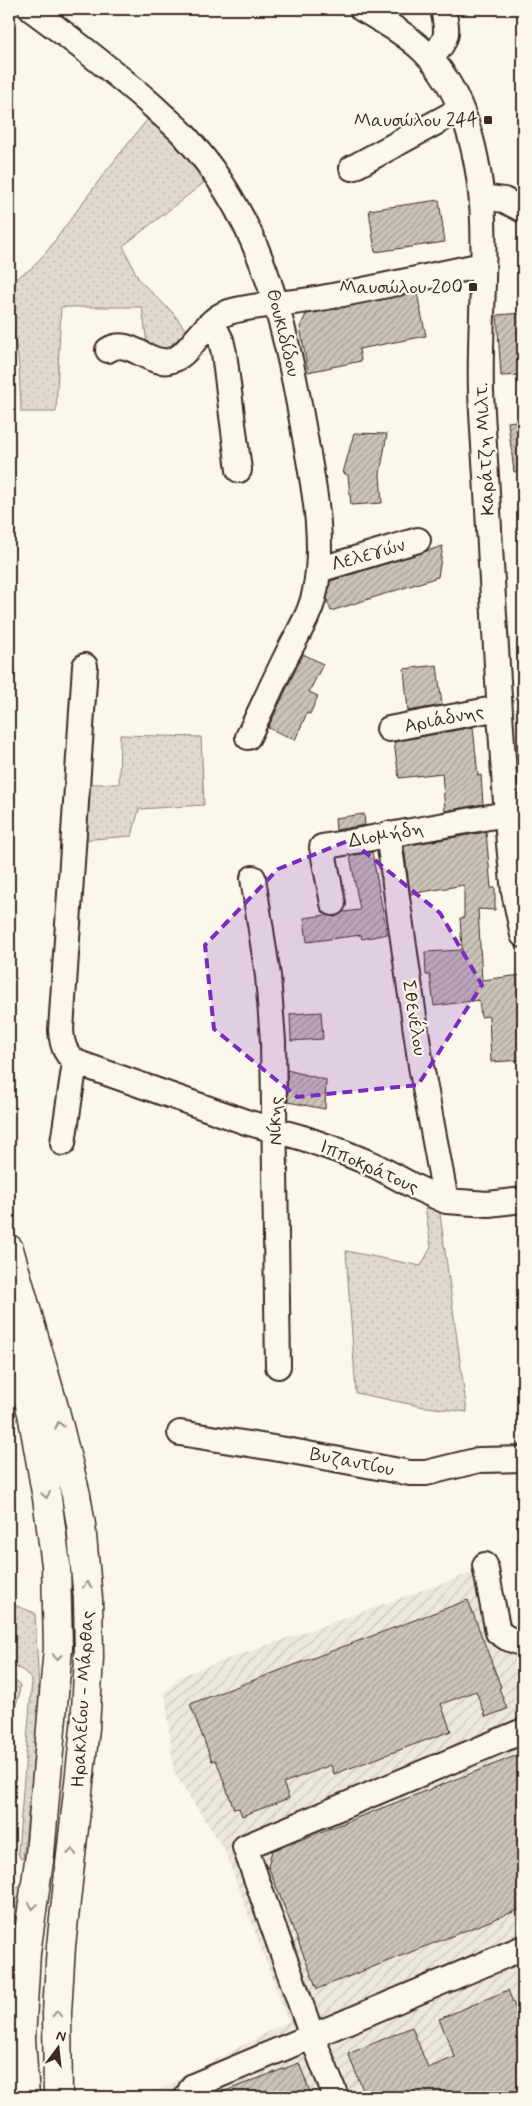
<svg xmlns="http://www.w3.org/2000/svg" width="532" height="2106" viewBox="0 0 532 2106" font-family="Mynerve,sans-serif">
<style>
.industrial{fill:url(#industrial-furrows)}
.grass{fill:url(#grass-dots);stroke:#8d8276}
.building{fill:url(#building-hatch);stroke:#3b2a1e}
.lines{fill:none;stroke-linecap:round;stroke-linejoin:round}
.minor-casing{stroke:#3b2a1e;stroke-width:28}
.major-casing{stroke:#3b2a1e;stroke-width:31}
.minor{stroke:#fbf7ec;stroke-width:24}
.major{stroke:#fbf7ec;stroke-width:28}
.oneway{stroke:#9b9085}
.marked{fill:#7b2cbf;fill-opacity:0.2;stroke:#7b2cbf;stroke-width:4;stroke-dasharray:10 6;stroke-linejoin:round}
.poi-dot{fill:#3b2a1e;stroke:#fbf7ec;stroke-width:2}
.labels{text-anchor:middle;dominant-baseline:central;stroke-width:4.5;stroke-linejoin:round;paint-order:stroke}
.poi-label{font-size:19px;fill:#3b2a1e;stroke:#fbf7ec;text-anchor:end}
.street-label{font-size:19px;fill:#3b2a1e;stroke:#fbf7ec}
</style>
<defs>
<pattern id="industrial-furrows" width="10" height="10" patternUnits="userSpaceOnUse" patternTransform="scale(1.25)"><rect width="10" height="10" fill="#ede8dd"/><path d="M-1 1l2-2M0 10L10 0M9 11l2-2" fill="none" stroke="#ccc7bd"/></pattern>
<pattern id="grass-dots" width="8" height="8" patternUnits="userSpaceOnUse" patternTransform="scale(1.25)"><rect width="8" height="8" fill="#dfd9ce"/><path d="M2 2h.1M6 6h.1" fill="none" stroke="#c0bab0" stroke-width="1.8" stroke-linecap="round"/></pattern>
<pattern id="building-hatch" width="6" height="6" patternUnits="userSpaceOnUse" patternTransform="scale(1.25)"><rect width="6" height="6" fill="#ccc4b9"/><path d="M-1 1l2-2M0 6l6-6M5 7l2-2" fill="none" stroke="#a79f96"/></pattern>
</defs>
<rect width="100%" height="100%" fill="#fbf7ec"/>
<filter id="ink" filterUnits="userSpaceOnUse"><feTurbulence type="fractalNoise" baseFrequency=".02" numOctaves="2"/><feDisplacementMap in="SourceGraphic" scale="10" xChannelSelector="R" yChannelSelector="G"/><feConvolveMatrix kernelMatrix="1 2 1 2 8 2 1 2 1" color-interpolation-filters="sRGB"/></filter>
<g filter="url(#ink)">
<path class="industrial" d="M480,1570L495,1645L523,1656V2097H146L288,2021L224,1849L174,1773L165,1692L180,1676Z"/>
<path class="grass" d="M151,115L210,178L123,246L139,280L173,313L191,337L179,350L148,351L142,307H61L56,412H21L19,366L9,298V283L32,268L48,250L103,175Z
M120,735L201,737L204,805L139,809L132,836L79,840L83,784H119Z
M424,1199L439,1207L467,1412L419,1406L356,1393L346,1251L421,1266L431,1247Z
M9,1603L35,1613L39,1691L36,1740L23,1859L20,1858L18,1853L32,1680L24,1671L9,1664Z
M9,1675L20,1685L19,1696L9,1724Z
M18,1886L21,1889L9,1950C9,1934 8,1897 18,1886Z"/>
<path class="building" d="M439,200L445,242L375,252L369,210Z
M417,293L426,336L359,349L361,361L308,372L300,327L306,314Z
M523,313V375L501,376L497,315Z
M523,420V471L514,472L508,422Z
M354,433L387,434L380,474L382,503L351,505L348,475L343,473Z
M443,546L438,577L331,611L327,600L330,581Z
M303,654L323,664L309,692L318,696L310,714L307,713L295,740L268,728Z
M437,665L442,705L408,711L404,669Z
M473,727L478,776L481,775L483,804L445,811L442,773L399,778L394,742Z
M364,814L365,825L336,830L335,818Z
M486,832L491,888H495V910L478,909L482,980L521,975L523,992V1060L491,1062L489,1016L481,1017L479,1000L434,1006L430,975H426L425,952L462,950L460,918H464V885L410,894L404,846Z
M372,852L387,934L362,939L361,935L307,942L304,918L326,915L335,917L343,912L360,910L350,856Z
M321,1012L323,1039L291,1041L290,1014Z
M287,1070L326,1080L325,1109L288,1102Z
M468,1600L501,1687L499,1688L507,1709L486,1717L476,1691L441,1704L451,1731L334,1774L331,1765L283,1783L289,1798L242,1816L239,1808L234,1809L216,1760L212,1761L190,1704Z
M523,1753V1908L317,1989L268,1866L272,1851Z
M508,1990L523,2027V2097H366L348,2054L412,2027L428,2068L455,2057L439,2019Z
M299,2063L312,2097H213L212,2096Z"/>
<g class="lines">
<g class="minor-casing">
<path id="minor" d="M31,9C73,40 115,72 154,107C164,117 175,125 185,136C261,219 284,319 303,426C312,479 326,537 315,591C311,614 296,636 286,657C273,683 261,710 248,737
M362,9C413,38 441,57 463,114C497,204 478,299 481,392C483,438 487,484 489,529C495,634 501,739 509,844L514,892L523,935
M431,58C449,39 448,33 443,9
M352,168L461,109
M483,197L504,200L523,210
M212,322L221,340L224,353L239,470
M108,350C128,336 147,365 169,361C191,357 202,320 229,312C257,304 287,304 316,299C372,289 428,276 483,265
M318,570L418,540
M85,666L61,1030C62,1046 66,1058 81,1064L246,1122L303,1138L340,1151L374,1165L417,1188L446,1201L488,1204L523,1200
M389,729L499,708
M388,834L421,1066L446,1201
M253,878L268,976L273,1041L278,1366
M333,903L322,847L506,814
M63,1143L75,1062
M180,1433L286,1450L410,1473H426L479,1460L523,1459
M485,1565L498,1632L507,1638L523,1644
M187,2097L193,2086L523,1948
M336,2097L312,2036L245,1847L523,1731"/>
</g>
<g class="major-casing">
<path id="major" d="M9,1249L55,1411L76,1495L81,1525L88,1599L89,1657L85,1728L61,1946L57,2013L58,2097
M9,1328L32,1413L47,1498L56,1565L58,1648L40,1854L26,1953L21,2039L25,2097"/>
</g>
<use href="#minor" class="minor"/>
<use href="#major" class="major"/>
</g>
<defs><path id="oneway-chevron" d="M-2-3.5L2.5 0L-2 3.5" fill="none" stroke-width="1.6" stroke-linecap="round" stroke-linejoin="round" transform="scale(1.25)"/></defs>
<g class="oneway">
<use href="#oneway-chevron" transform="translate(59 1425) rotate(-104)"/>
<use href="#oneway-chevron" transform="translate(46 1495) rotate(81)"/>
<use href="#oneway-chevron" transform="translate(87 1585) rotate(-94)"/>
<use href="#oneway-chevron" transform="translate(57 1657) rotate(95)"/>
<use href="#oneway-chevron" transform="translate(72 1852) rotate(-83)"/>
<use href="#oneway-chevron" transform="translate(33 1906) rotate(98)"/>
<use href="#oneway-chevron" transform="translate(57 2014) rotate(-88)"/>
</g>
</g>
<path class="marked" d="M350,840L440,913L482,985L418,1085L297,1097L214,1029L205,945L278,869Z"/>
<g class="poi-dot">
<rect x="483" y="115" width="10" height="10" rx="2.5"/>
<rect x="468" y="282" width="10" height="10" rx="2.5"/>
</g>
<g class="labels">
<g class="poi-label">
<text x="478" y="120">Μαυσώλου 244</text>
<text x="463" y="287">Μαυσώλου 200</text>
</g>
<g class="street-label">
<text transform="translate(283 333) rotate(76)">Θουκιδίδου</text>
<text transform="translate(485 449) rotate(-93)">Καράτζη Μιλτ.</text>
<text transform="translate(368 555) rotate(-16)">Λελεγών</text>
<text transform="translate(444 719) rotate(-11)">Αριάδνης</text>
<text transform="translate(386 835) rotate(-10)">Διομήδη</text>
<text transform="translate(414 1018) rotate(81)">Σθενέλου</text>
<text transform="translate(275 1121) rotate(-90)">Νίκης</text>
<text transform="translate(369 1167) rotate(24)">Ιπποκράτους</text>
<text transform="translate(352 1462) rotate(11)">Βυζαντίου</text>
<text transform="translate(83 1699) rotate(-87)">Ηρακλείου - Μάρθας</text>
</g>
</g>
<rect width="532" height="2106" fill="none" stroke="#fbf7ec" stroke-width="30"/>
<rect x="15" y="15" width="502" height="2076" fill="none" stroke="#3b2a1e" stroke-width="2" filter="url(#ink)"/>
<g transform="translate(58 2048) rotate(15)" stroke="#fbf7ec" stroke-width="4" paint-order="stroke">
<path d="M0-4L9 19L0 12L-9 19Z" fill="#3b2a1e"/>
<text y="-8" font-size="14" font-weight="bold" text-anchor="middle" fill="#3b2a1e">N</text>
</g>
</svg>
